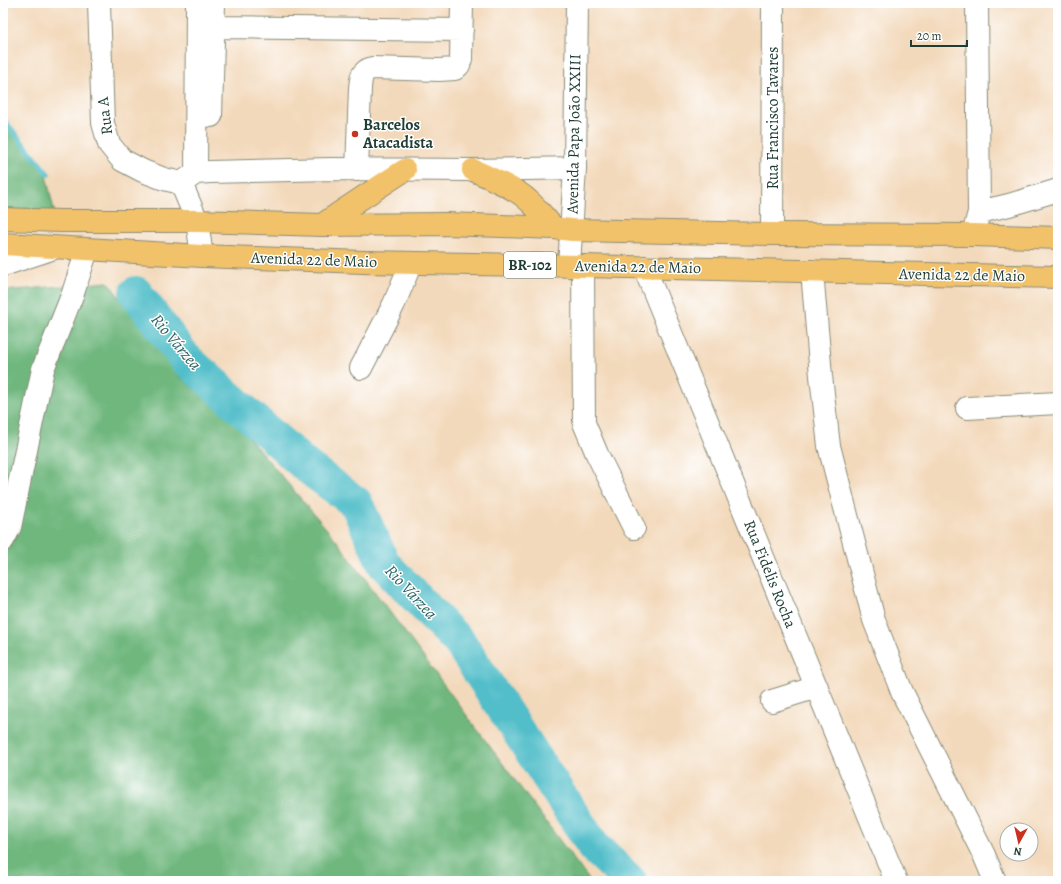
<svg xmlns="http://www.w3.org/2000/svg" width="1061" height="884" viewBox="0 0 1061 884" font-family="Alegreya,serif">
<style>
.forest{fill:#6fb77e;stroke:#477a59}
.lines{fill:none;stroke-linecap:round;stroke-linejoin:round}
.stream{stroke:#51bec9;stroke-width:5.5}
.river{stroke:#51bec9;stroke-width:34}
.minor-casing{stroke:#898b78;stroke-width:24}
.major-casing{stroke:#898b78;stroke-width:24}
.minor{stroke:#fff;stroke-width:22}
.major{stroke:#f2c26a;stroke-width:22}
.poi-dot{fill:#c8321e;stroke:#fff;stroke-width:1.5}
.labels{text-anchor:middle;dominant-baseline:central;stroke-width:3;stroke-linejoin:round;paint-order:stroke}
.shield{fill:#fff;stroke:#627771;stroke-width:1}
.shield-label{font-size:15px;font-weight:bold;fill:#1f3d34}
.street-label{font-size:16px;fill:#1f3d34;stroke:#fff}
.poi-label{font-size:16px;font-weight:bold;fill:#1f3d34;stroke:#fff;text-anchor:start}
.water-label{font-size:17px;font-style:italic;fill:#2e6461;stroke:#fff}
</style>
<rect width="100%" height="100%" fill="#fff"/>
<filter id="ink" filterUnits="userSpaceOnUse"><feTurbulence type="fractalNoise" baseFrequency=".025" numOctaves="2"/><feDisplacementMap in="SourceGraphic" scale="8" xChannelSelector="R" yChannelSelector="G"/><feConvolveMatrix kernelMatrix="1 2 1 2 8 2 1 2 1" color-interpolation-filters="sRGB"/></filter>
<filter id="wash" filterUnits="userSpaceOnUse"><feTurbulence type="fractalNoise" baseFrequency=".012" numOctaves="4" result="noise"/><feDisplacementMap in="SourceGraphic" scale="16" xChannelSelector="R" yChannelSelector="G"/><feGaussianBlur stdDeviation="0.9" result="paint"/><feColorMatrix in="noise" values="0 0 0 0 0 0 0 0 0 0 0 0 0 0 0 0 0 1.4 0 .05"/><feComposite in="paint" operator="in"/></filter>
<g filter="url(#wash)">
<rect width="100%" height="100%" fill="#f3d9bb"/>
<path class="forest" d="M3,119L45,171L59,232L3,217Z
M108,282L177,374L237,424L337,541L590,881H3V291Z"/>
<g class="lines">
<path class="stream" d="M3,119L48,174"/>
<path class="river" d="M136,293L185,358L306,466L356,503L384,564L460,643L594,847L630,881"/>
</g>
</g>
<g filter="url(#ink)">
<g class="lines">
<g class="minor-casing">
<path id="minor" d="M99,3L103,123L109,144L122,160L143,171L164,179L181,183
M213,27L462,30
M211,116L214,3
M357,170L360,88C361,78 361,71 372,68L439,70L455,69L459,65L461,59L462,3
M196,173L197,3
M181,183L196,173L210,172L332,169L473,170L575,168
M181,183L197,221L202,256
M979,212L1009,205L1058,190
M772,234L773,3
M973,235L979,212L977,3
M3,265L54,248
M569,266L575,168L577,3
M583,266L584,423L597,454L634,528
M644,267L896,881
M812,271L821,376L829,446L874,620L902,692L984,855L995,881
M361,368L394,304L411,263
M967,408L1058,403
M3,540L10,527L43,369L73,293L87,250
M772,701L817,687"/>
</g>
<g class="major-casing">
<path id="major" d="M473,170C489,177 505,184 519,193C533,202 543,216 554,228
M3,219L61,221H197L322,225L446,224L554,228L572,230L772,234L973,235L1058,238
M322,225C349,206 377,188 405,170
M3,244L202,256L363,262L583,266L1058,277"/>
</g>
<use href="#minor" class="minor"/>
<use href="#major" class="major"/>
</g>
</g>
<circle class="poi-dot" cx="355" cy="134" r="4"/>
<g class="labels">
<rect class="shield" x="504" y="252" width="52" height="26" rx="3"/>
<g class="shield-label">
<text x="530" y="265">BR-102</text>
</g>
<g class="street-label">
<text transform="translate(105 116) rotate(-97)">Rua A</text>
<text transform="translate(773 118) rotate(-90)">Rua Francisco Tavares</text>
<text transform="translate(574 134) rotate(-89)">Avenida Papa João XXIII</text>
<text transform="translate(314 260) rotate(2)">Avenida 22 de Maio</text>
<text transform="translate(638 267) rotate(1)">Avenida 22 de Maio</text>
<text transform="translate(962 275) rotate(1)">Avenida 22 de Maio</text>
<text transform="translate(770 574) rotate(68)">Rua Fidelis Rocha</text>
</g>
<g class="poi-label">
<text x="363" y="125">Barcelos<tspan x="363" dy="18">Atacadista</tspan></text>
</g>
<g class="water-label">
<text transform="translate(176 342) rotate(50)">Rio Várzea</text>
<text transform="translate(411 592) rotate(47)">Rio Várzea</text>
</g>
</g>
<rect width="1061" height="884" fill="none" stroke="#fff" stroke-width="16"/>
<g transform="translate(1019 842) rotate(188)"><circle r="19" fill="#ffffff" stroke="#a5b1ae"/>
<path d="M0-3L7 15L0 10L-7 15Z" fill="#c8321e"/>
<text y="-6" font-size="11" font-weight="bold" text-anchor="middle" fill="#1f3d34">N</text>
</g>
<path d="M911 40v6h56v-6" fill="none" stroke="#1f3d34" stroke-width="2"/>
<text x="917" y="40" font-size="12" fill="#1f3d34" stroke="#ffffff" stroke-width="3" paint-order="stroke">20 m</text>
</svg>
